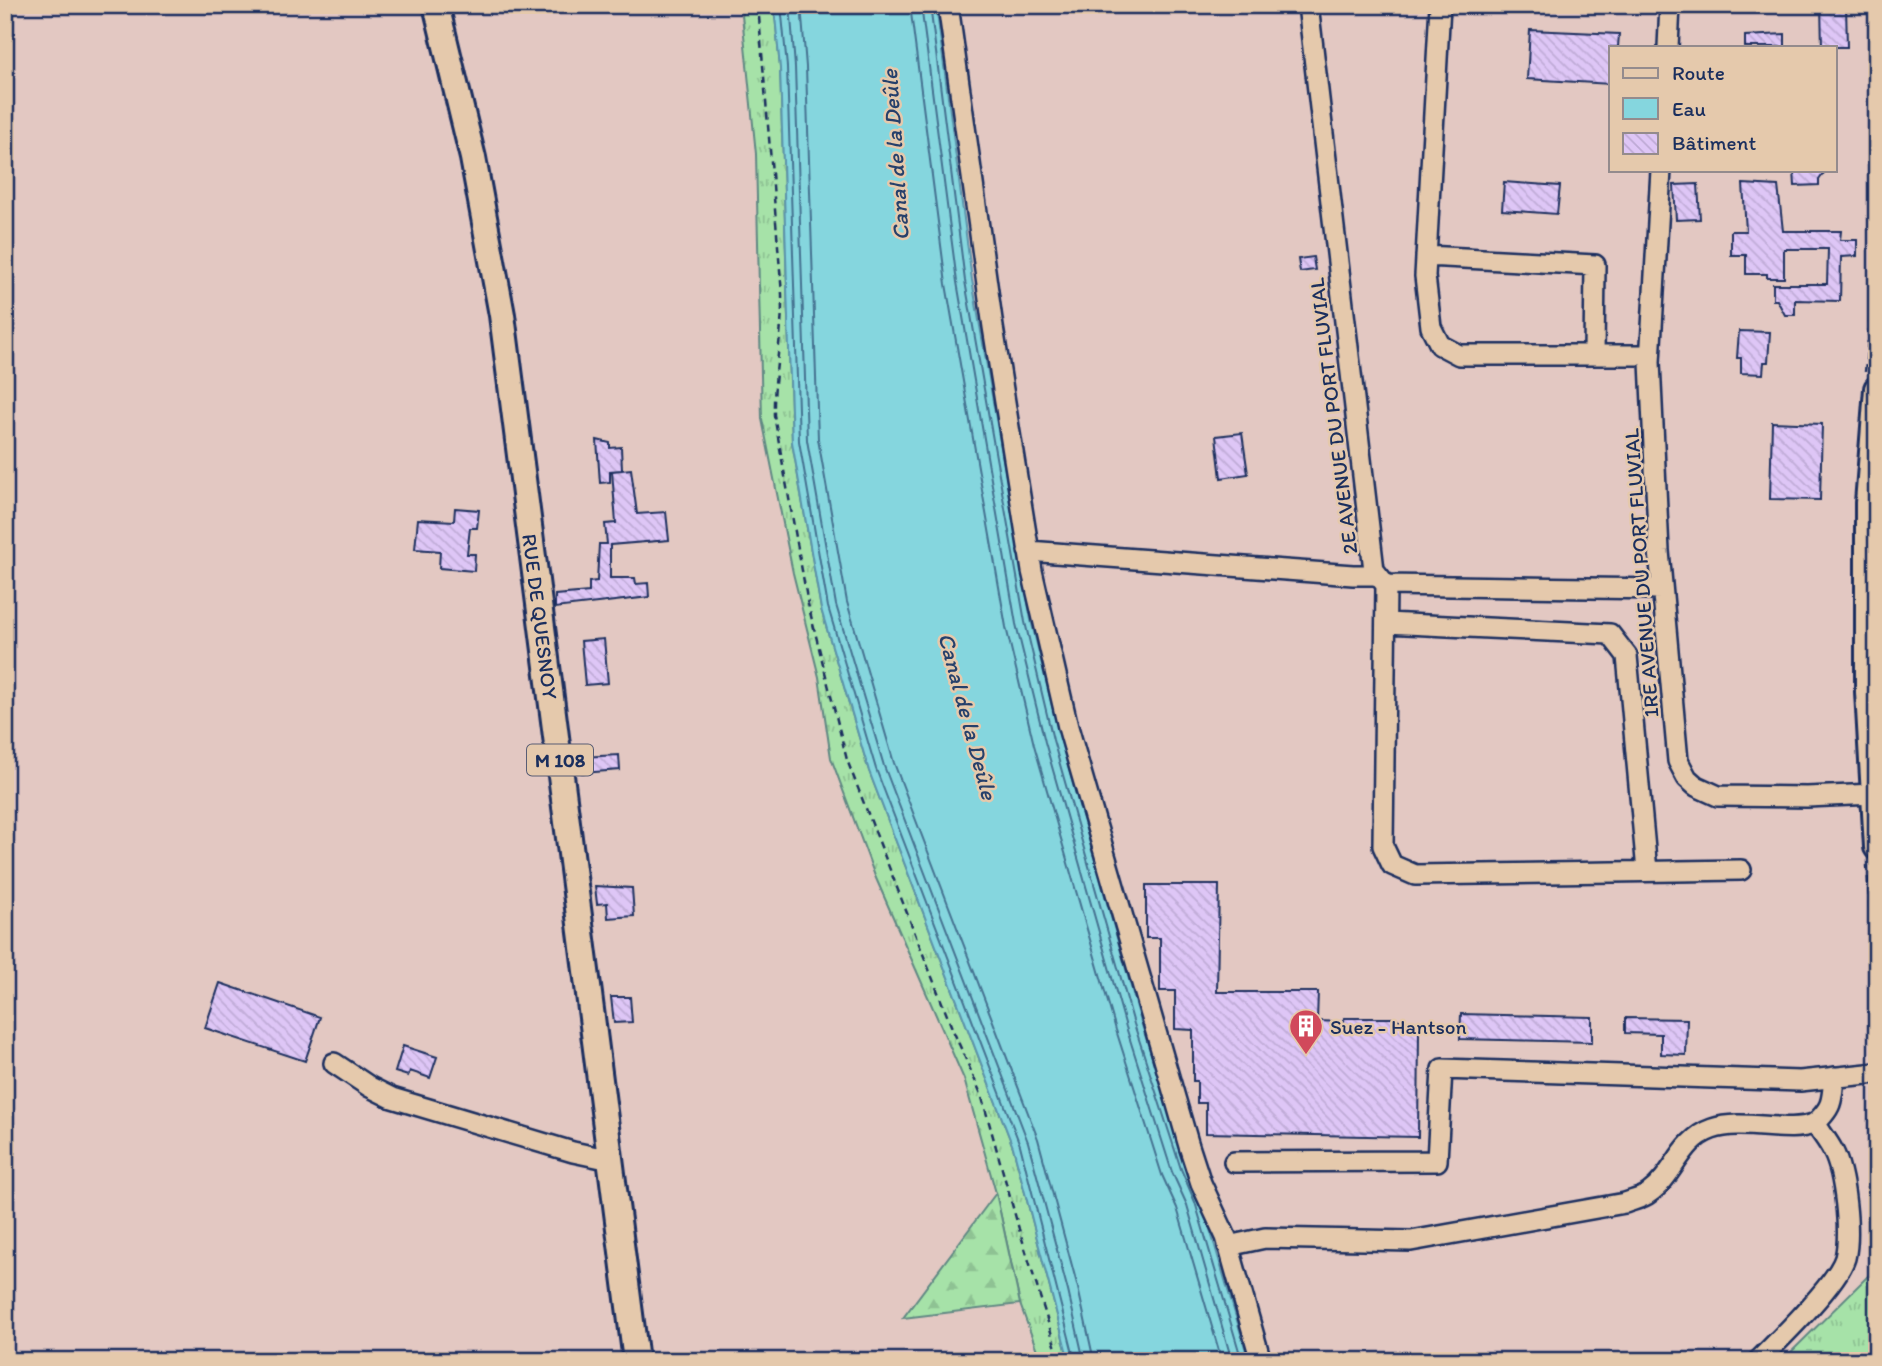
<svg xmlns="http://www.w3.org/2000/svg" width="1882" height="1366" viewBox="0 0 1882 1366" font-family="Itim,sans-serif">
<style>
.grass{fill:url(#grass-tufts);stroke:#608883;stroke-width:2}
.forest{fill:url(#forest-firs);stroke:#608883;stroke-width:2}
.water{fill:#85d6de;stroke:#5b93ab;stroke-width:2}
.lines{fill:none;stroke-linecap:round;stroke-linejoin:round}
.shore{stroke:#457291;stroke-width:2}
.building{fill:url(#building-back-hatch);stroke:#1b2f5e;stroke-width:2}
.minor-casing{stroke:#1b2f5e;stroke-width:24}
.major-casing{stroke:#1b2f5e;stroke-width:30}
.path{stroke:#1b2f5e;stroke-width:2.5;stroke-dasharray:7 5;stroke-linecap:butt}
.minor{stroke:#e5c9ac;stroke-width:19}
.major{stroke:#e5c9ac;stroke-width:24}
.labels{text-anchor:middle;dominant-baseline:central;stroke-width:5;stroke-linejoin:round;paint-order:stroke}
.shield{fill:#e5c9ac;stroke:#585d75;stroke-width:2}
.shield-label{font-size:19px;font-weight:bold;fill:#1b2f5e}
.street-label{font-size:21px;fill:#1b2f5e;stroke:#e5c9ac}
.poi-label{font-size:21px;fill:#1b2f5e;stroke:#e5c9ac;text-anchor:start}
.water-label{font-size:23px;font-style:italic;fill:#26406b;stroke:#e5c9ac}
</style>
<defs>
<pattern id="grass-tufts" width="24" height="20" patternUnits="userSpaceOnUse" patternTransform="scale(1.75)"><rect width="24" height="20" fill="#a6e2a8"/><path d="M3 7l-1-3M5 7V3M7 7l1-3M15 17l-1-3M17 17v-4M19 17l1-3" fill="none" stroke="#8ec293"/></pattern>
<pattern id="forest-firs" width="22" height="20" patternUnits="userSpaceOnUse" patternTransform="scale(1.75)"><rect width="22" height="20" fill="#a6e2a8"/><path d="M5 1l3.5 6h-7zM16 11l3.5 6h-7z" fill="#8ec293"/></pattern>
<pattern id="building-back-hatch" width="6" height="6" patternUnits="userSpaceOnUse" patternTransform="scale(1.75)"><rect width="6" height="6" fill="#dec6f6"/><path d="M-1 5l2 2M0 0l6 6M5-1l2 2" fill="none" stroke="#beaad5"/></pattern>
</defs>
<rect width="100%" height="100%" fill="#e3c8c2"/>
<filter id="ink" filterUnits="userSpaceOnUse"><feTurbulence type="fractalNoise" baseFrequency=".0143" numOctaves="2"/><feDisplacementMap in="SourceGraphic" scale="14" xChannelSelector="R" yChannelSelector="G"/><feConvolveMatrix kernelMatrix="1 2 1 2 8 2 1 2 1" color-interpolation-filters="sRGB"/></filter>
<g filter="url(#ink)">
<path class="grass" d="M741,5H774L780,68L792,442L821,609L869,771L1013,1147L1069,1361H1041L1020,1304L996,1193L964,1079L875,876L831,758L819,677L793,573L762,419L756,154Z
M1876,1268L1877,1343L1874,1361H1782Z"/>
<path class="forest" d="M996,1193L1020,1304L903,1318Z"/>
<path class="water" d="M774,5H936L972,280L1031,620L1060,738L1141,1022L1187,1167L1201,1199L1249,1361H1069L1013,1147L869,771L821,609L792,442L780,68Z"/>
<g class="lines">
<path class="shore" d="M781,5L787,67L799,441L828,607L876,769L1020,1145L1075,1361
M790,5L795,67L807,440L836,605L884,766L1028,1142L1068,1291L1084,1361
M801,5L806,67L818,439L847,602L894,763L1038,1139L1078,1288L1094,1361
M910,5L946,284L1006,627L1034,745L1116,1030L1162,1175L1177,1208L1222,1361
M921,5L957,282L1016,624L1045,742L1126,1027L1172,1172L1187,1205L1232,1361
M930,5L965,281L1025,622L1053,740L1134,1024L1181,1169L1195,1202L1242,1361"/>
</g>
<path class="building" d="M1821,5H1846L1847,47H1822Z
M1530,30L1619,34L1618,47H1611V84L1527,79Z
M1785,34V47H1745V36Z
M1794,170H1826L1819,180V185L1795,186Z
M1504,182L1560,186L1557,214L1502,210Z
M1698,184L1700,219L1676,220L1674,185Z
M1743,184L1778,186L1783,231H1841L1840,240H1857V256L1841,257L1840,301L1795,300V315H1785L1777,300H1773V284H1827L1828,249H1784V278H1767V274H1746V255H1731V231H1746Z
M1313,257L1315,270L1300,272L1298,259Z
M1739,331L1770,332L1768,362H1764L1763,374L1741,373V358H1737Z
M1772,422L1822,424L1820,500L1770,499Z
M1242,433L1248,474L1221,478L1216,436Z
M597,440L610,443V448L621,447L622,470L610,471V482L600,483Z
M631,469L637,514L666,512L669,540L610,545V578H635L636,584L648,583L649,597L555,608V595L589,592V582L597,581L599,544H607L605,524L616,523L612,471Z
M455,508L479,510L477,528H470L467,554H475L474,571L439,568L440,551L415,549L418,519L454,521Z
M604,639L608,683L585,685L581,641Z
M619,755L620,770L582,773L581,757Z
M1146,885H1219L1217,992H1318L1317,1021L1344,1022V1018H1395L1419,1030L1418,1137L1206,1133V1103H1197V1081H1193V1030L1175,1029V991H1160V938H1146Z
M595,886L632,888L634,916L608,918L607,903L597,904Z
M220,983L320,1017L305,1061L205,1028Z
M611,997H630L632,1022L614,1023Z
M1461,1014L1592,1017V1042L1460,1039Z
M1625,1018L1687,1019L1686,1055L1661,1054V1034L1625,1033Z
M403,1046L437,1057L430,1078L410,1071L408,1076L395,1072Z"/>
<g class="lines">
<g class="minor-casing">
<path id="minor" d="M948,5L993,327L1032,571L1068,727L1189,1146L1201,1183L1226,1237L1261,1361
M1308,5L1374,570L1386,585L1662,589
M1440,5L1425,276L1431,327L1440,345L1459,355H1650
M1668,47L1670,5
M1661,170L1650,362L1659,551L1678,761L1687,778L1696,786L1718,796L1807,797L1874,794
M1426,256L1595,265L1594,355
M1028,551L1353,575H1378
M1386,585L1383,846L1392,865L1415,875L1741,870
M1386,623L1610,634L1627,656L1647,871
M334,1063L370,1087L392,1098L573,1152L611,1160
M1234,1162L1437,1161L1442,1069L1800,1081L1877,1073
M1228,1246L1265,1238L1411,1241L1625,1203C1633,1200 1643,1198 1649,1193C1675,1175 1680,1140 1712,1129C1742,1118 1788,1134 1813,1124C1819,1121 1828,1110 1830,1104C1833,1096 1833,1085 1834,1077
M1758,1361C1779,1340 1837,1284 1845,1258C1851,1233 1845,1174 1833,1151C1828,1141 1821,1133 1815,1123"/>
</g>
<g class="major-casing">
<g id="major">
<path id="s1" d="M436,5L473,158L502,315L636,1361"/>
<path d="M1877,389L1868,503V692L1877,847"/>
</g>
</g>
<path class="path" d="M758,5L782,294C783,334 773,374 774,415L808,604L847,760L952,1028L981,1094L1019,1229L1060,1361
M1865,372L1877,245
M1867,865L1877,1022"/>
<use href="#minor" class="minor"/>
<use href="#major" class="major"/>
</g>
</g>
<defs>
<g id="building-pin" transform="scale(1.75)"><path d="M0 17L-7.5 6A9.5 9.5 0 1 1 7.5 6Z" fill="#d1495b" stroke="#e5c9ac"/><path d="M-4-6H4V6H1V3H-1V6H-4ZM-2.5-4.3h1.7v1.8h-1.7ZM.8-4.3h1.7v1.8H.8ZM-2.5-1h1.7V.8h-1.7ZM.8-1h1.7V.8H.8Z" fill="#fff"/></g>
</defs>
<g fill-rule="evenodd">
<use href="#building-pin" x="1306" y="1026"/>
</g>
<g class="labels">
<rect class="shield" x="527" y="744.5" width="66" height="31" rx="5"/>
<g class="shield-label">
<text x="560" y="760">M 108</text>
</g>
<g class="street-label">
<text transform="translate(1333 416) rotate(-97)">2E AVENUE DU PORT FLUVIAL</text>
<text transform="translate(1641 573) rotate(-94)">1RE AVENUE DU PORT FLUVIAL</text>
<text stroke="none"><textPath href="#s1" startOffset="621">RUE DE QUESNOY</textPath></text>
</g>
<g class="poi-label">
<text x="1330" y="1026">Suez - Hantson</text>
</g>
<g class="water-label">
<text transform="translate(895 155) rotate(-94)">Canal de la Deûle</text>
<text transform="translate(968 716) rotate(75)">Canal de la Deûle</text>
</g>
</g>
<rect width="1882" height="1366" fill="none" stroke="#e5c9ac" stroke-width="28"/>
<rect x="14" y="14" width="1854" height="1338" fill="none" stroke="#1b2f5e" stroke-width="2.5" filter="url(#ink)"/>
<rect x="1609" y="46" width="228" height="126" fill="#e5c9ac" stroke="#948b8d" stroke-width="2"/>
<rect x="1623" y="68" width="35" height="10" fill="#e5c9ac" stroke="#948b8d" stroke-width="2"/>
<text x="1672" y="80" font-size="21" fill="#1b2f5e">Route</text>
<rect x="1623" y="98" width="35" height="21" fill="#85d6de" stroke="#948b8d" stroke-width="2"/>
<text x="1672" y="116" font-size="21" fill="#1b2f5e">Eau</text>
<rect x="1623" y="133" width="35" height="21" fill="url(#building-back-hatch)" stroke="#948b8d" stroke-width="2"/>
<text x="1672" y="150" font-size="21" fill="#1b2f5e">Bâtiment</text>
</svg>
